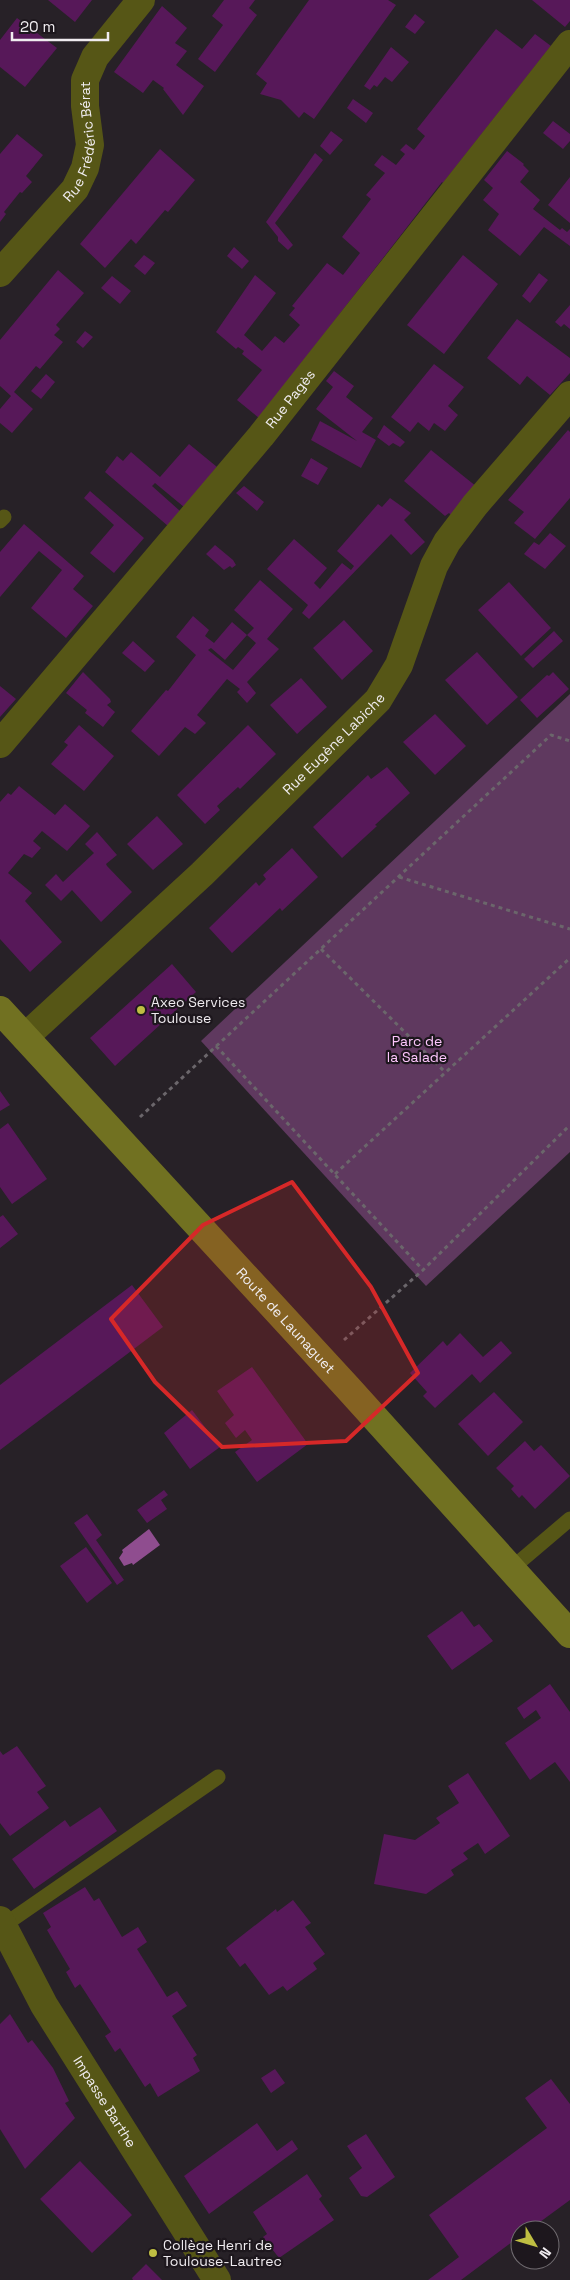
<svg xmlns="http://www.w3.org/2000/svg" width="570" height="2280" viewBox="0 0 570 2280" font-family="'Space Grotesk',sans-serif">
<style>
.green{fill:#5f395f}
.water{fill:#8f4d8f}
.building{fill:#571859}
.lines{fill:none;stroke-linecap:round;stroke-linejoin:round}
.path{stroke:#6b666b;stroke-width:3;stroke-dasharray:4 4;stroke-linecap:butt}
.service{stroke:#565616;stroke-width:15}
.minor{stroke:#565616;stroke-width:28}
.secondary{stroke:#717121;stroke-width:28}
.marked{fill:#d62828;fill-opacity:0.2;stroke:#d62828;stroke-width:4;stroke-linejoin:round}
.poi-dot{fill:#bfbe42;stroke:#1d171d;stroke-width:2}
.labels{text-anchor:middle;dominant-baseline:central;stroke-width:4.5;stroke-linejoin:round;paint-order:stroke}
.street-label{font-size:14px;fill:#f0ecf0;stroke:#1d171d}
.poi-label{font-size:14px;fill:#f0ecf0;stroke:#1d171d;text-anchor:start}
.park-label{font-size:14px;fill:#fec7fd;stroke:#1d171d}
</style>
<rect width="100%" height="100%" fill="#272127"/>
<path class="green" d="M570,694V1152L426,1286L201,1041Z"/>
<path class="water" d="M149,1529L160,1545L133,1565L132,1563L124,1566L119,1558L123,1552L122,1550Z"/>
<path class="building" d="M48,0H92L75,22Z
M224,0H255L249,8L257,15L215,72L198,59L223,25L212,16Z
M309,0H388L396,5L314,119L304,112L299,118L281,100L260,94L267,83L256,74Z
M532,0H570V21L565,27Z
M162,6L187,28L175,43L187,51L176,65L204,86L183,115L163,89L164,88L153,80L143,93L114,72Z
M415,14L425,22L415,34L405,27Z
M17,18L57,48L25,87L0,67V40Z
M496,29L522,49L535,34L551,46L443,183L442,182L259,418L237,400L262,370L242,354L244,351L238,347L236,349L216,332L255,275L276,293L244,335L262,351L275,336L284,343L300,325L289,315L295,308L292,306L327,263L343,275L360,253L342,237L371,199L366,195L385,173L374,165L382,155L396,165L405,154L400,150L406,144L414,150L425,136L417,129Z
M391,47L409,62L392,82L385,77L377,87L374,85L370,90L364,86Z
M353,99L373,113L366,123L347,108Z
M553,121L570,134V141L563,149L543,133Z
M331,131L343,140L330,155L320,146Z
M17,134L43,155L26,176L32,182L22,193L20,192L4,212L6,214L0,222V154Z
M160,149L195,180L168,212L165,210L136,244L131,239L105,268L80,244Z
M507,151L524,164L523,165L529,171L520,182L540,200L533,209L560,230L562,228L567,232L570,229V246L544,227L520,256L488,230L499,214L483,200L493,188L484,180Z
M315,153L323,160L275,223L293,245L288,250L278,241V237L266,222Z
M570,177V223L548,205Z
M234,247L249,261L242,269L227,256Z
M144,255L155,263L145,275L134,266Z
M463,255L498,284L444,354L407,325Z
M58,270L84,293L56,325L60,329L54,335L63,342L40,369L36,366L14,392L33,409L12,433L0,423V409L11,396L0,386V340Z
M539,273L548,280L530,303L522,296Z
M112,276L131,291L120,304L101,288Z
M570,305V329L564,324L561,327L555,322Z
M517,319L570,358V373L550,395L527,376L520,385L487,358Z
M85,331L93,337L83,348L76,342Z
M434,364L464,387L448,406L458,415L445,431L434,423L429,431L418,422L410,432L391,417Z
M334,371L354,386L346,397L373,418L362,432L376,440L361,468L311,440L320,421L357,441L316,409L333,387L326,381Z
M46,374L55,382L41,399L31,391Z
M384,425L405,442L400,447L393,443L389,446L377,437Z
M568,430L570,432V498L535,539L514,523L524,512L508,500Z
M189,444L217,467L184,507L155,483L152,486L180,511L168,526L105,472L117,456L123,461L131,452L160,477Z
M431,450L477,487L452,516L449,513L445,516L404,481Z
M311,458L328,468L318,485L301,476Z
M244,486L264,502L257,511L236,493Z
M90,491L144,538L114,573L90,553L114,525L84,498Z
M390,498L411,513L404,520L425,542L411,555L391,534L309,619L302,613L308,605L267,569L294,539L327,568L314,583L320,589L342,563L351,570L354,566L337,551L378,504L382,507Z
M24,524L84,576L73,589L93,606L66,638L31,608L62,570L39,551L0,597V552Z
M550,533L566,546L545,569L524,554L534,542L539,545Z
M215,545L233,560L236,565L232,568L230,566L224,570L206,554Z
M260,580L293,609L267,639L279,649L247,682L256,693L247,703L237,692L240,689L227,679L197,715L206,723L195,734L185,727L159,756L131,731L166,690L168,691L196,655L176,637L193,616L209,630L205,636L214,643L232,622L247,635L225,660L211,648L208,650L233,670L256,643L247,635L254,628L234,610Z
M509,582L551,628L521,656L478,610Z
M344,620L373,651L342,680L313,648Z
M554,631L563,641L533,668L524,659Z
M133,641L155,661L145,672L122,653Z
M477,652L518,697L487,725L445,680Z
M83,672L110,699L111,702L107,705L115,712L103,727L85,713L87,710L66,693Z
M553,672L569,689L537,718L520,700L547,675L549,676Z
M301,678L327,707L297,734L270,705Z
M0,686L16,699L0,717Z
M435,714L466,746L435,775L403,742Z
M79,725L114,756L84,791L51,764L68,745L64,742Z
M248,725L276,754L240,789L238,787L217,806L220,810L205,824L177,795Z
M387,767L410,793L375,825L377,826L342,858L313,827L368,775L371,779Z
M19,786L55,815L65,804L90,826L67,851L42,831L33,841L41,848L32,858L24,854L8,873L32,893L25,901L62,942L30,972L0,939V802L8,793L11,795Z
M157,816L183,844L153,870L127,844Z
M97,832L117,855L106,864L107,866L132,892L101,922L72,890L61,901L45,885L56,874L63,882L94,853L85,844Z
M292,848L318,877L282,911L280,908L232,953L209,928L256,882L259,886L266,879L263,875Z
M172,964L196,992L115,1066L90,1038Z
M0,1091L10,1105L0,1111Z
M8,1123L47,1179L12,1204L0,1187V1129Z
M3,1215L18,1234L0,1248V1217Z
M132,1285L163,1327L0,1450V1385Z
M460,1333L483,1357L501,1341L512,1353L480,1383L472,1374L435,1408L423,1396L427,1392L410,1373L443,1341L447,1346Z
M252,1367L308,1444L257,1482L235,1452L252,1440L245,1430L236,1438L225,1423L234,1415L217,1391Z
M494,1392L523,1422L488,1456L458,1424Z
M192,1410L220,1447L190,1469L164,1433Z
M525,1441L534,1451L541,1445L570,1476L535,1509L522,1495L519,1498L511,1489L514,1486L496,1468Z
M164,1490L168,1495L161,1500L167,1509L147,1523L137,1510Z
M87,1514L102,1535L96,1540L124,1580L117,1585L74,1523Z
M86,1547L112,1583L87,1603L60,1566Z
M462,1611L474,1627L479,1624L493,1641L452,1670L427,1636Z
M550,1684L570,1712V1782L555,1762L530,1780L505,1743L541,1718L536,1710L524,1719L517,1708Z
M17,1746L46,1786L37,1792L49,1808L10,1836L0,1823V1751L3,1755Z
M468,1773L510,1836L485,1854L478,1843L463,1853L468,1859L451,1870L454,1875L426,1894L374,1884L384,1834L415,1840L440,1823L436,1818L459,1803L448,1786Z
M100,1807L117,1831L34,1889L12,1859L65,1820L70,1827Z
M85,1887L94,1901L99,1898L122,1937L138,1927L147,1942L137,1949L167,1997L177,1991L187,2006L172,2016L197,2055L193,2058L200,2071L158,2097L150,2083L145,2087L120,2048L115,2052L105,2036L111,2032L80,1984L75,1988L66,1972L70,1969L47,1930L51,1927L43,1913Z
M293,1900L311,1923L305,1927L325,1954L313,1963L317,1969L287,1991L283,1986L269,1995L245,1963L240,1967L226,1948L276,1909L277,1912Z
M10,2014L28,2043L32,2040L53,2068L69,2101L65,2103L75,2118L25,2169L0,2129V2024Z
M275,2069L285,2083L271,2093L261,2078Z
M551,2079L570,2104V2200L529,2230H520V2236L461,2280H428L459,2257L429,2215L547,2128L525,2098Z
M257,2123L277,2151L292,2140L298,2149L209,2214L184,2176Z
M366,2134L395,2177L367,2197L361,2196L349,2178L362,2168L347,2146Z
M80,2161L132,2215L92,2253L40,2199Z
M307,2174L322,2196L319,2199L334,2220L279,2258L263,2237L267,2234L253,2212Z
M146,2264L162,2280H133L132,2278Z"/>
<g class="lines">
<path class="path" d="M399,877L570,929
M321,949L445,1072
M216,1046L423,1270
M140,1117L551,735L570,741
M335,1174L570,958
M344,1340L423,1270L570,1125"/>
<path class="service" d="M0,521L4,517
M511,1569L570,1519
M4,1925L218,1777"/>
<g class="minor">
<path id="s1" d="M0,273L75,189L85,168L90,145L85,106V80L95,57L141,0"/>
<path id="s2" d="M0,744L261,436L570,44"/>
<path id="s3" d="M25,1037L202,874L378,700L399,665L434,566L447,542L475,505L570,395"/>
<path id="s4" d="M0,1920L44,2005L217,2280"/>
</g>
<path class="secondary" id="s5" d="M0,1010L348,1388L570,1634"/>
</g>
<path class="marked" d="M292,1182L371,1287L418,1373L346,1441L222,1447L155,1382L111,1319L203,1225Z"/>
<g class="poi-dot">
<circle cx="141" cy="1010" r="5"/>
<circle cx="153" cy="2253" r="5"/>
</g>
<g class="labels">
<g class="street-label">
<text stroke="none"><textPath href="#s1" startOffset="161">Rue Frédéric Bérat</textPath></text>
<text stroke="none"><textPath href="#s2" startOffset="451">Rue Pagès</textPath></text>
<text stroke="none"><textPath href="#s3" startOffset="426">Rue Eugène Labiche</textPath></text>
<text stroke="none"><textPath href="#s5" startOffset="422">Route de Launaguet</textPath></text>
<text stroke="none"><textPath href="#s4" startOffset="210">Impasse Barthe</textPath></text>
</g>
<g class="poi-label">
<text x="151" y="1002">Axeo Services<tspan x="151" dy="16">Toulouse</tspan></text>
<text x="163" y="2245">Collège Henri de<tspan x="163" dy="16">Toulouse-Lautrec</tspan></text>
</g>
<g class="park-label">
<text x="417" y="1041">Parc de<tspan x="417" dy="16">la Salade</tspan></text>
</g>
</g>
<g transform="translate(535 2245) rotate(128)"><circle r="24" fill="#1d171d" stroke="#716c71"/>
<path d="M0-4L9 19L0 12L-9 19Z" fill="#bfbe42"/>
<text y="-8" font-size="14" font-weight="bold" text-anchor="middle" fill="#f0ecf0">N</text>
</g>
<path d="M12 32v8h96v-8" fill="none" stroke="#f0ecf0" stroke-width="2.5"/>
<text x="20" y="32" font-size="15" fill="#f0ecf0" stroke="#1d171d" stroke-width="4" paint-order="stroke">20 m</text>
</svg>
